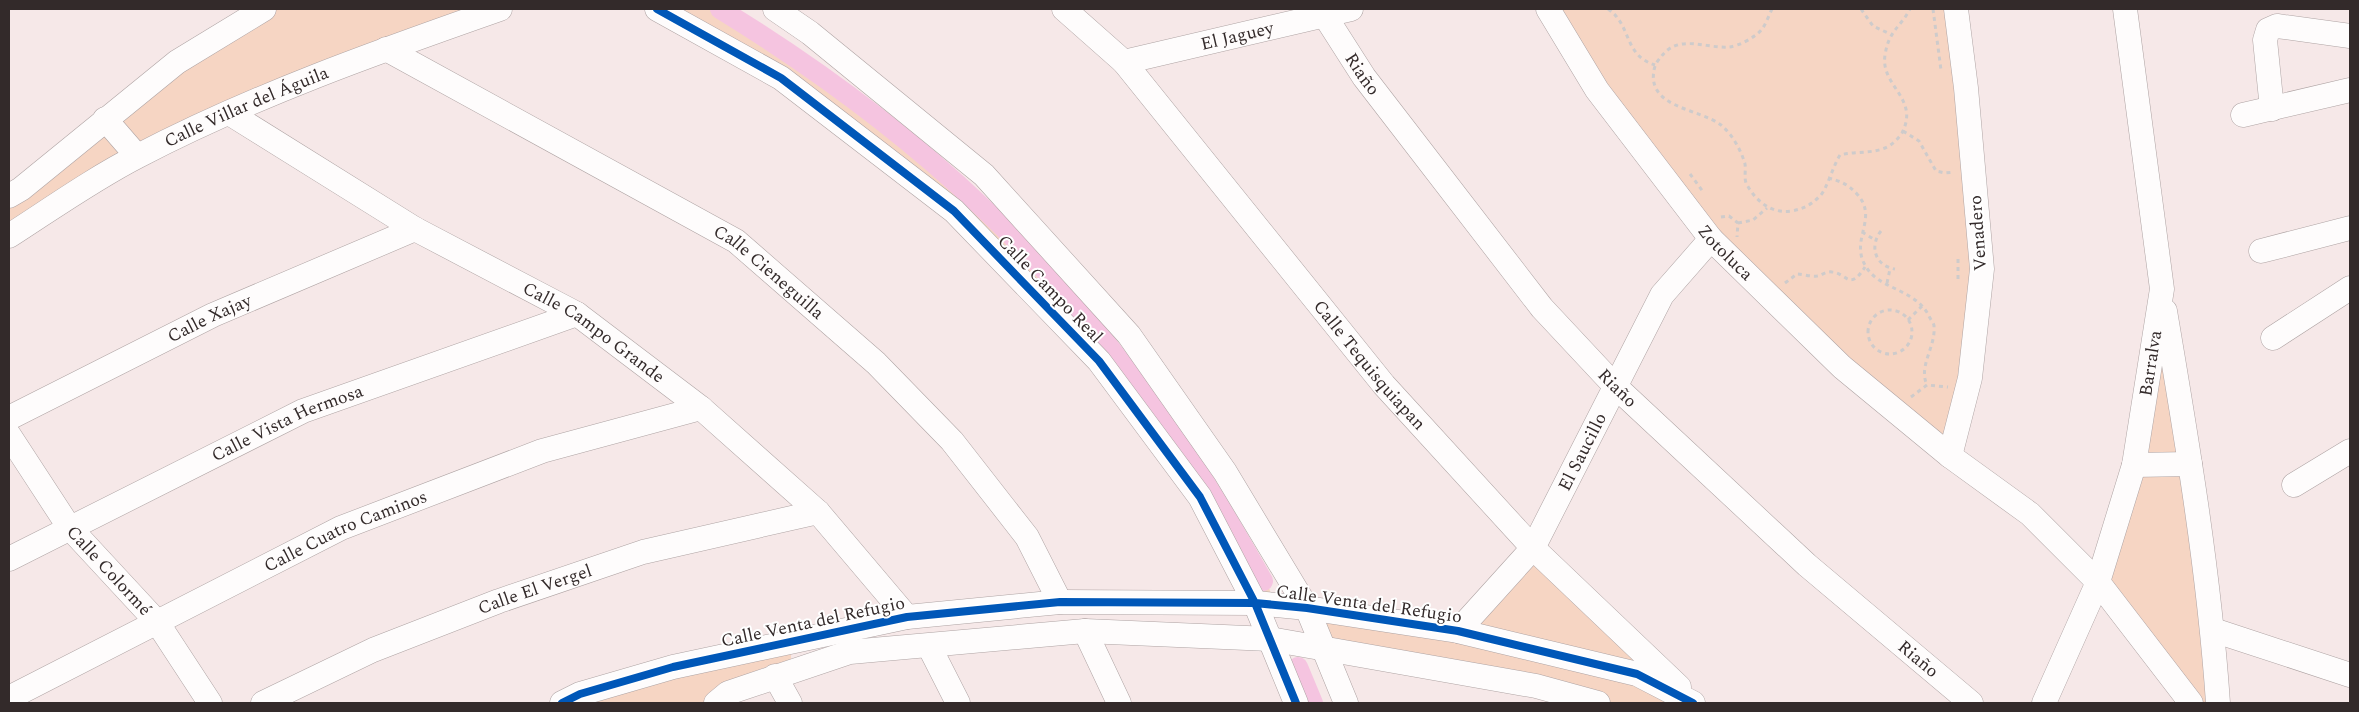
<svg xmlns="http://www.w3.org/2000/svg" width="2359" height="712" viewBox="0 0 2359 712" font-family="Spectral,serif">
<style>
.green{fill:#f6d5c3}
.lines{fill:none;stroke-linecap:round;stroke-linejoin:round}
.canal{stroke:#f5c4e0;stroke-width:20}
.minor-casing{stroke:#aea3a3;stroke-width:25}
.path{stroke:#cecbcb;stroke-width:3;stroke-dasharray:4 4;stroke-linecap:butt}
.minor{stroke:#fefcfc;stroke-width:24}
.cycleway-casing{stroke:#fff;stroke-width:11}
.cycleway{stroke:#0057b8;stroke-width:8}
.labels{text-anchor:middle;dominant-baseline:central;stroke-width:4;stroke-linejoin:round;paint-order:stroke}
.street-label{font-size:18px;fill:#332a2a;stroke:#fff}
</style>
<rect width="100%" height="100%" fill="#f6e8e8"/>
<path class="green" d="M264,9H500L229,113L9,236V196Z
M674,9H735L888,113L950,167L1062,283L1167,423L1252,554L1266,579L1271,594L1266,597L1238,550L1001,252Z
M1548,9H1956L1982,269L1950,456L1711,239Z
M2162,289L2218,703H2191L2098,582Z
M1533,548L1697,703H1598L1324,648L1307,608L1458,631Z
M791,651V660L761,669L703,703H589L672,679Z
M1295,662L1304,667L1318,703H1304L1290,666Z"/>
<g class="lines">
<path class="canal" d="M720,9C813,66 902,131 982,207C1058,278 1124,361 1182,447C1212,490 1237,536 1263,581
M1298,667L1313,703"/>
<g class="minor-casing">
<g id="minor">
<path d="M657,9L781,78L954,211L1099,361L1200,497L1255,603L1296,703"/>
<path d="M775,9L810,33L984,175L1129,335L1225,472L1307,608L1346,703"/>
<path id="s1" d="M1064,9L1124,62L1384,385L1533,548L1679,687"/>
<path id="s2" d="M1548,9L1597,90L1711,239L1842,367L1950,456L2030,514L2098,582L2191,703"/>
<path id="s3" d="M1325,16L1364,77L1542,308L1615,386L1807,565L1971,703"/>
<path id="s4" d="M386,49L736,241L876,363L952,441L1027,537L1060,602"/>
<path id="s5" d="M1124,62L1351,9"/>
<path d="M2272,109L2265,40L2268,30L2277,26L2350,36"/>
<path id="s6" d="M229,113L415,229L577,314L701,408L818,512L907,617"/>
<path d="M2243,115L2350,90"/>
<path d="M105,119L137,156"/>
<path d="M9,196L21,189L177,62L264,9"/>
<path id="s7" d="M9,236C51,209 93,179 138,156C253,96 377,52 500,9"/>
<path d="M2261,251L2350,228"/>
<path d="M2165,311C2187,441 2209,571 2218,703"/>
<path d="M2273,338L2350,288"/>
<path id="s8" d="M9,418L213,315L415,229"/>
<path id="s9" d="M9,435L69,527L157,622L210,703"/>
<path d="M1950,456L1970,378L1982,269L1966,88L1956,9"/>
<path d="M2134,465L2190,464"/>
<path d="M2294,485L2350,451"/>
<path id="s10" d="M9,559L303,411L577,314"/>
<path d="M2213,630L2350,675"/>
<path d="M1085,631L1119,703"/>
<path id="s11" d="M1458,631L1533,548L1662,295L1711,239"/>
<path d="M929,646L958,703"/>
<path d="M775,676L790,703"/>
<path id="s12" d="M9,698L341,528L542,451L701,408"/>
<path id="s13" d="M263,703L373,650L499,601L643,552L818,512"/>
<path d="M562,703L580,694L673,667L907,617L1060,602L1255,603L1307,608L1458,631L1637,674L1693,703"/>
<path d="M716,703L728,693L850,652L1085,631L1270,639L1536,686L1598,703"/>
<path id="s14" d="M2044,703L2098,582L2134,465L2162,289L2125,9"/>
</g>
</g>
<path class="path" d="M1608,9C1632,25 1623,55 1655,65
M1772,9C1769,15 1766,24 1762,29C1756,37 1739,46 1729,47C1706,49 1678,33 1661,57C1659,59 1656,63 1655,66C1643,108 1699,108 1721,125C1732,134 1741,150 1745,164C1746,170 1744,177 1746,183C1755,200 1770,214 1791,211C1803,209 1811,205 1820,196C1827,189 1833,166 1840,155C1855,151 1870,154 1885,148C1891,146 1899,138 1902,133C1920,98 1880,86 1885,55C1889,30 1900,28 1910,9
M1861,9L1873,26L1890,34
M1933,9L1941,70
M1903,131L1919,141L1936,171L1945,173L1954,172
M1690,174L1704,193
M1828,178C1840,181 1848,184 1857,194C1879,218 1850,239 1865,265C1878,290 1915,288 1929,316C1930,319 1934,323 1934,326C1936,347 1918,366 1927,385
M1721,217L1729,216L1738,223L1737,237
M1738,223L1753,220L1767,208
M1881,231C1869,246 1875,266 1895,269
M1862,232L1875,240
M1958,279V258
M1785,283L1797,274C1803,274 1811,277 1817,276C1822,275 1827,271 1832,272C1847,273 1849,292 1865,267
M1887,283L1890,269
M1868 332a22 22 0 1 1 44 0a22 22 0 1 1-44 0Z
M1908,320L1923,305
M1911,397L1927,385L1948,387"/>
<use href="#minor" class="minor"/>
<g class="cycleway-casing">
<path id="cycleway" d="M657,9L781,78L954,211L1099,361L1200,497L1255,603L1296,703
M562,703L580,694L673,667L907,617L1060,602L1255,603L1307,608L1458,631L1637,674L1693,703"/>
</g>
<use href="#cycleway" class="cycleway"/>
</g>
<g class="labels">
<g class="street-label">
<text stroke="none"><textPath href="#s5" startOffset="116">El Jaguey</textPath></text>
<text stroke="none"><textPath href="#s3" startOffset="69">Riaño</textPath></text>
<text stroke="none"><textPath href="#s7" startOffset="271">Calle Villar del Águila</textPath></text>
<text transform="translate(1978 233) rotate(-94)">Venadero</text>
<text stroke="none"><textPath href="#s2" startOffset="302">Zotoluca</textPath></text>
<text stroke="none"><textPath href="#s4" startOffset="444">Calle Cieneguilla</textPath></text>
<text transform="translate(1050 289) rotate(46)">Calle Campo Real</text>
<text stroke="none"><textPath href="#s8" startOffset="224">Calle Xajay</textPath></text>
<text stroke="none"><textPath href="#s6" startOffset="426">Calle Campo Grande</textPath></text>
<text stroke="none"><textPath href="#s14" startOffset="358">Barralva</textPath></text>
<text stroke="none"><textPath href="#s1" startOffset="470">Calle Tequisquiapan</textPath></text>
<text stroke="none"><textPath href="#s3" startOffset="474">Riaño</textPath></text>
<text stroke="none"><textPath href="#s10" startOffset="310">Calle Vista Hermosa</textPath></text>
<text stroke="none"><textPath href="#s11" startOffset="220">El Saucillo</textPath></text>
<text stroke="none"><textPath href="#s12" startOffset="376">Calle Cuatro Caminos</textPath></text>
<text stroke="none"><textPath href="#s9" startOffset="169">Calle Colormé</textPath></text>
<text stroke="none"><textPath href="#s13" startOffset="295">Calle El Vergel</textPath></text>
<text transform="translate(1369 604) rotate(8)">Calle Venta del Refugio</text>
<text transform="translate(813 622) rotate(-12)">Calle Venta del Refugio</text>
<text stroke="none"><textPath href="#s3" startOffset="879">Riaño</textPath></text>
</g>
</g>
<rect width="2359" height="712" fill="none" stroke="#332a2a" stroke-width="20"/>
</svg>
